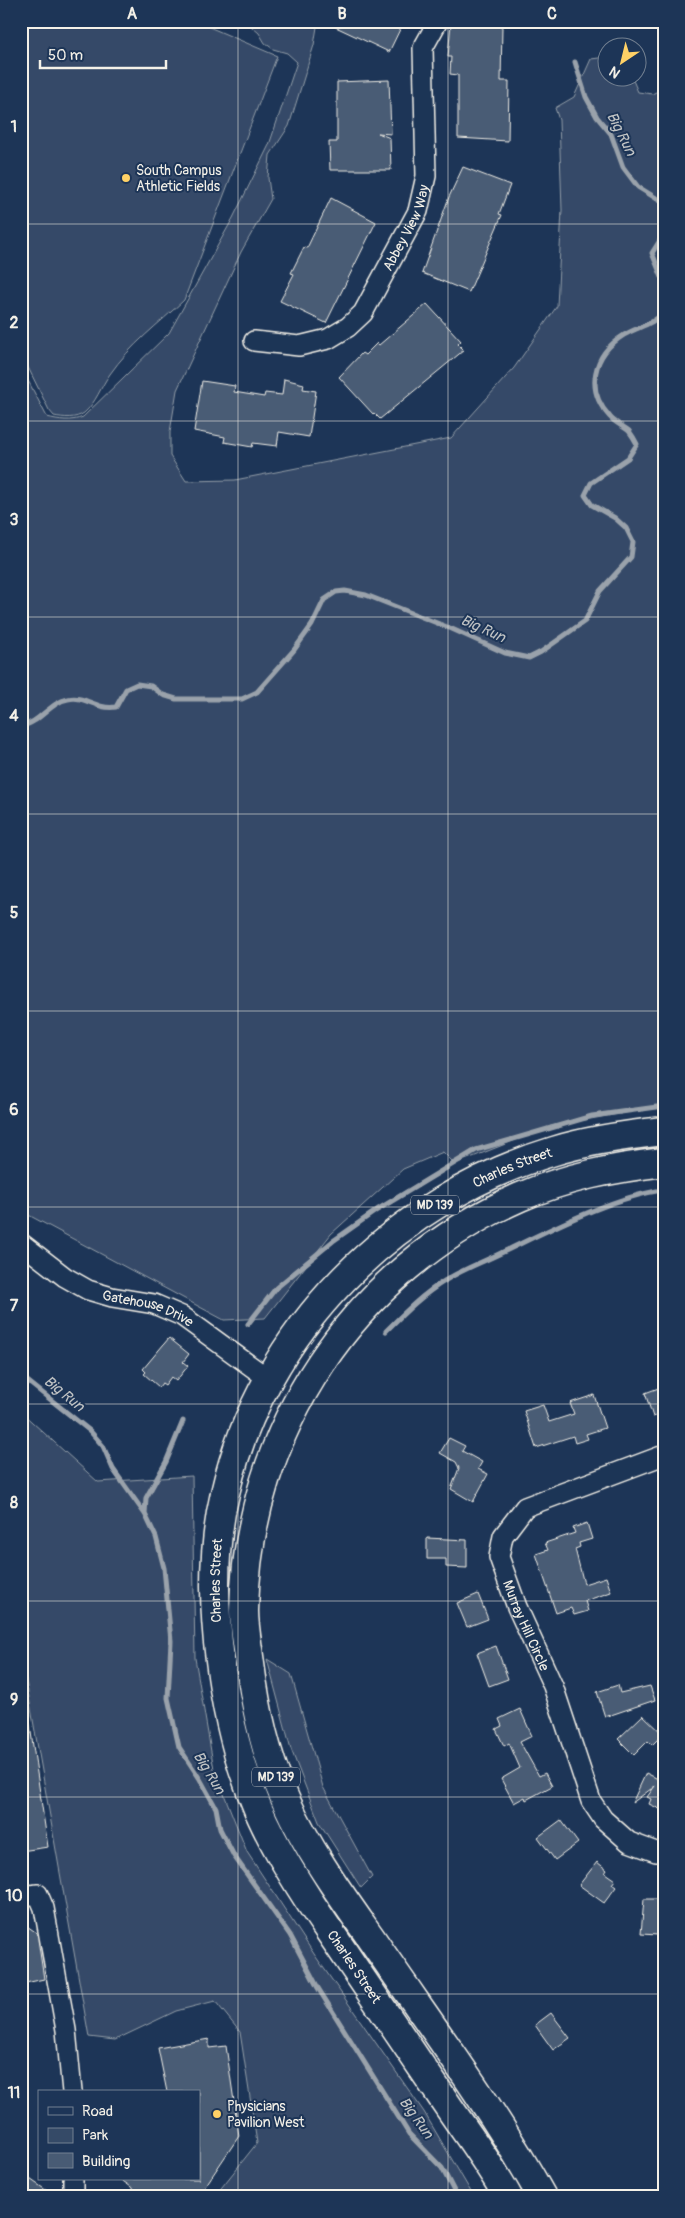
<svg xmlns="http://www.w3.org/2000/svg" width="685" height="2218" viewBox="0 0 685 2218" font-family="Pangolin,sans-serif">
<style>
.green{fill:#354a67;stroke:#949ea8}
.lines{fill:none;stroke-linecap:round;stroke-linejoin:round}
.stream{stroke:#9aa2ab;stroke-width:5}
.building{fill:#485b74;stroke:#f4f1e8}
.street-casing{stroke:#f4f1e8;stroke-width:22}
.primary-casing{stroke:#f4f1e8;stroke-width:31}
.street{stroke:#1d3557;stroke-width:19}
.primary{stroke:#1d3557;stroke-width:28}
.grid{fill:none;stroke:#f4f1e8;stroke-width:1;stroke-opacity:0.55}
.poi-dot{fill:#ffd166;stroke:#1d3557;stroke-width:2}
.labels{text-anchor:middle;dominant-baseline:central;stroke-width:4;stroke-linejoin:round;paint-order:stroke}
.shield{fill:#1d3557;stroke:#b4b9bc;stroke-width:1}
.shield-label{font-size:12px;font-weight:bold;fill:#f4f1e8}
.poi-label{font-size:14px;fill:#f4f1e8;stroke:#1d3557;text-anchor:start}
.street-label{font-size:14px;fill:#f4f1e8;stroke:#1d3557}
.water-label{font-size:15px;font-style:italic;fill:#c0c3c4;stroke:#1d3557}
.neatline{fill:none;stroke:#f4f1e8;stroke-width:2}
.grid-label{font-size:16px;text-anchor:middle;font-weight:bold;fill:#f4f1e8}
</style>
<rect width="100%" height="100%" fill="#1d3557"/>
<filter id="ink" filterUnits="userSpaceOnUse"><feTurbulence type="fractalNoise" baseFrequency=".02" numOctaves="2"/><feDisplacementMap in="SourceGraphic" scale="10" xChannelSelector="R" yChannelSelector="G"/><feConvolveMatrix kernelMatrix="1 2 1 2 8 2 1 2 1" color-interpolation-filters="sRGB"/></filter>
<g filter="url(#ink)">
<path class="green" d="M21,21H195L277,56L184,300C159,324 130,345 110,374C101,386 96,403 84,413C76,419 64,418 54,416L49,410L21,353Z
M245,21H318L314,45L289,126L270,155L268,178L271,199L241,252L177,390L170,432V456L186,481L235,480L451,438L514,368L557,306L562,210L559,120L555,108L574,97L591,59L607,57L608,78H632L638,92L652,94L664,88V1106L551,1126L455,1164L443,1152L403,1169L331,1234L265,1318L224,1320L21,1211V367L47,417C59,420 71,422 83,417L169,333L233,218L269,145L297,62L287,53L273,49L265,43L259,33Z
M21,1412L98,1482L192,1476L195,1658L214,1769L247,1852L316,1957L424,2112L474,2197H214L257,2143L240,2032L215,2001L176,2011L115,2040L89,2037L21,1652Z
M267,1659L291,1674L323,1787L372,1877L361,1888L319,1822L291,1749Z"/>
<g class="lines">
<path class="stream" d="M575,62L586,97L597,117L611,134L623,167L638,187L664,203
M664,234L652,253L664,282
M21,726C39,724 50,702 68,699C86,695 95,710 116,707L126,689L137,684L151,686L163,695L176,699H242L257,692L294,650L312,625L324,600L336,592L345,591L366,595L452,629L505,653L529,658L541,652L585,621L600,591L631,557L633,542L626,528L615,518L592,505L585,495L591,483L628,458L637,444C635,440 632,435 629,431C623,426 615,423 610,417C585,390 592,355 624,335C637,327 653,325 664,312
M248,1324L276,1288L333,1241L377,1210L476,1150L592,1116L664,1106
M386,1331C405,1312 423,1294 446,1280C463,1269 483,1262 501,1253C547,1231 614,1196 664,1190
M21,1376L90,1431L103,1446L113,1469L145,1514L156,1537L164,1568L171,1641L168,1698L179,1747L200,1779L216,1808L220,1829L234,1856L290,1935L318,1988L409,2134L442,2168L457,2197
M145,1514L146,1498L166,1462L183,1421"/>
</g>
<path class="building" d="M323,21H404L389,52Z
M451,23L502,26L501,81H509L508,141L458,138V75L450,74L451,57H448Z
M389,80L391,134L378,133L390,138L391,170H330L329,142H337V82Z
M463,167L510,185L499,214L502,215L469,292L422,273L449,197Z
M331,198L376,222L326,323L280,301L294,274L291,273L304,247L307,248Z
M427,304L461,341L458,344L464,350L380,419L374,413L373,414L339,377L362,353L365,355L377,343L379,345Z
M284,379L304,384L303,389L316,391L309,437L279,432L277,446L253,443L252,447L224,442L225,437L194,431L202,381L235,386L234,392L264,397L265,393L282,395Z
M169,1338L189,1354L183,1362L188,1366L176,1381L171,1377L165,1385L162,1383L159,1387L144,1374L146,1372L143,1369Z
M664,1386V1413L653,1417L645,1393Z
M594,1395L605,1428L586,1434L588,1439L575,1443L573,1436L536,1448L524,1411L543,1405L549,1422L574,1414L570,1403Z
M449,1438L465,1446L462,1451L482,1462L478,1469L488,1474L473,1502L451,1489L459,1468L456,1462L440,1453Z
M587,1523L592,1539L579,1543L580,1547L575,1549L584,1584L606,1577L611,1592L585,1601L588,1611L574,1615L571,1608L556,1613L536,1554L548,1550L545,1543L575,1533L573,1528Z
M427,1538L467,1540V1568L446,1567V1559H427Z
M478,1594L488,1619L467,1627L457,1603Z
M496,1646L508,1679L489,1686L477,1653Z
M618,1685L620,1693L650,1686L655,1700L605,1717L597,1692Z
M520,1709L532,1736L520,1742L539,1776L545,1773L552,1786L526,1800L525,1797L514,1803L501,1779L520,1768L509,1743L504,1746L496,1729L502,1726L499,1719Z
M643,1715L663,1734L652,1745L648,1741L634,1755L618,1739Z
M21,1719H29L48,1847L21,1851Z
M646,1773L660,1780L664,1773V1811L649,1804L651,1799L647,1797L655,1786L632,1803Z
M561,1820L578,1843L555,1860L538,1837Z
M597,1862L607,1870L605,1873L615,1880L612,1884L616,1887L604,1903L579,1885Z
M644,1899H664V1918H659L658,1935L641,1934Z
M21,1922L37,1933L44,1979L21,1984Z
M551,2013L570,2038L553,2050L535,2025Z
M209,2039V2048L226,2046L239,2136L198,2197H145L120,2179H199V2092H167L158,2048Z
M21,2173L56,2197H21Z"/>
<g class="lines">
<g class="street-casing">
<g id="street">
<path id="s1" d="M254,341L299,346L328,339L348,327L363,313L418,211L426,176L423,48L438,21"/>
<path id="s2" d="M21,1243L65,1277L88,1290L112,1297L154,1304L182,1316L270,1380"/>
<path id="s3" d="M664,1455L525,1507L503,1536L499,1557L517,1607L553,1686L591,1801L603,1819L629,1842L656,1852H664"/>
<path d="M21,1896L38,1894L44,1908L66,2030L72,2092"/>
<path d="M73,2197V2179"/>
</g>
</g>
<g class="primary-casing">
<g id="primary">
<path id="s4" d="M508,2197C490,2164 467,2134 446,2103C408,2047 370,1991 332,1935C305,1896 277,1853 258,1809C238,1762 226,1711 220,1660C213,1605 212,1548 225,1493C262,1330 395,1199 554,1151C589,1140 627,1135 664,1131"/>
<path d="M542,2197C492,2107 429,2023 371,1938C340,1894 308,1850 286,1801C266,1757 256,1712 250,1664C248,1647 244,1628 244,1611C247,1429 354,1270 520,1197C567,1177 614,1168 664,1162"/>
</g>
</g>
<use href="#street" class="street"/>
<use href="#primary" class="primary"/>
</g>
</g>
<path class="grid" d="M238,21V2197M448,21V2197M21,224H664M21,421H664M21,617H664M21,814H664M21,1011H664M21,1207H664M21,1404H664M21,1601H664M21,1797H664M21,1994H664"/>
<g class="poi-dot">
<circle cx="126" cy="178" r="5"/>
<circle cx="217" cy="2114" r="5"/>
</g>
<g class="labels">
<g class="shield">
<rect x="411" y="1195.5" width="48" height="19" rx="4"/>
<rect x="252" y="1767.5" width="48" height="19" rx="4"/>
</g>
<g class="shield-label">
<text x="435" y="1205">MD 139</text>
<text x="276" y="1777">MD 139</text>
</g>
<g class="poi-label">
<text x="136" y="170">South Campus<tspan x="136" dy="16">Athletic Fields</tspan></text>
<text x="227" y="2106">Physicians<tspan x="227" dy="16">Pavilion West</tspan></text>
</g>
<g class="street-label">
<text stroke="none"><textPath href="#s1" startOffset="215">Abbey View Way</textPath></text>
<text stroke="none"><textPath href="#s4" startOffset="1236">Charles Street</textPath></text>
<text stroke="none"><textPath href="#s2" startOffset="145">Gatehouse Drive</textPath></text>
<text stroke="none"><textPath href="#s4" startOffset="696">Charles Street</textPath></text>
<text stroke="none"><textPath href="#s3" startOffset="280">Murray Hill Circle</textPath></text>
<text transform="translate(354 1967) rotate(56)">Charles Street</text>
</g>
<g class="water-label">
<text transform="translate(621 134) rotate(63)">Big Run</text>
<text transform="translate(483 629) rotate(24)">Big Run</text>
<text transform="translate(64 1394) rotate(39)">Big Run</text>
<text transform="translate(209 1773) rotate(59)">Big Run</text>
<text transform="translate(416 2118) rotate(54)">Big Run</text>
</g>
</g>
<rect width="685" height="2218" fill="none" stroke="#1d3557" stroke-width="55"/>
<rect x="38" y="2090" width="162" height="90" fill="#1d3557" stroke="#738091"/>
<rect x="48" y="2107" width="25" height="8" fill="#1d3557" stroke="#738091"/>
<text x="82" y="2116" font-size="15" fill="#f4f1e8">Road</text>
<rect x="48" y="2128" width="25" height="15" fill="#354a67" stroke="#738091"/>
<text x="82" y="2140" font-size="15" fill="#f4f1e8">Park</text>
<rect x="48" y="2153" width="25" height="15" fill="#485b74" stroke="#738091"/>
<text x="82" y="2166" font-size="15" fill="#f4f1e8">Building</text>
<g transform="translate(622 62) rotate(215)"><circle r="24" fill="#1d3557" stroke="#738091"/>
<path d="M0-4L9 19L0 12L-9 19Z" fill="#ffd166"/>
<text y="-8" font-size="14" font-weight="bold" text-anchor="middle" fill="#f4f1e8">N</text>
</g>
<path d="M40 60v8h126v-8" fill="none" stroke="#f4f1e8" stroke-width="2.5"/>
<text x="48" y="60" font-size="15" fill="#f4f1e8" stroke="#1d3557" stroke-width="4" paint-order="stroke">50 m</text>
<rect x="28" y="28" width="630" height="2162" class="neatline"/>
<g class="grid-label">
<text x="132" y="19">A</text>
<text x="342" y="19">B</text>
<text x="552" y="19">C</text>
<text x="14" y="132">1</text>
<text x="14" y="328">2</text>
<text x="14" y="525">3</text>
<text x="14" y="721">4</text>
<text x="14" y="918">5</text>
<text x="14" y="1115">6</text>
<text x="14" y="1311">7</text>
<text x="14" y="1508">8</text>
<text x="14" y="1705">9</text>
<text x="14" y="1901">10</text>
<text x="14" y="2098">11</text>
</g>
</svg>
